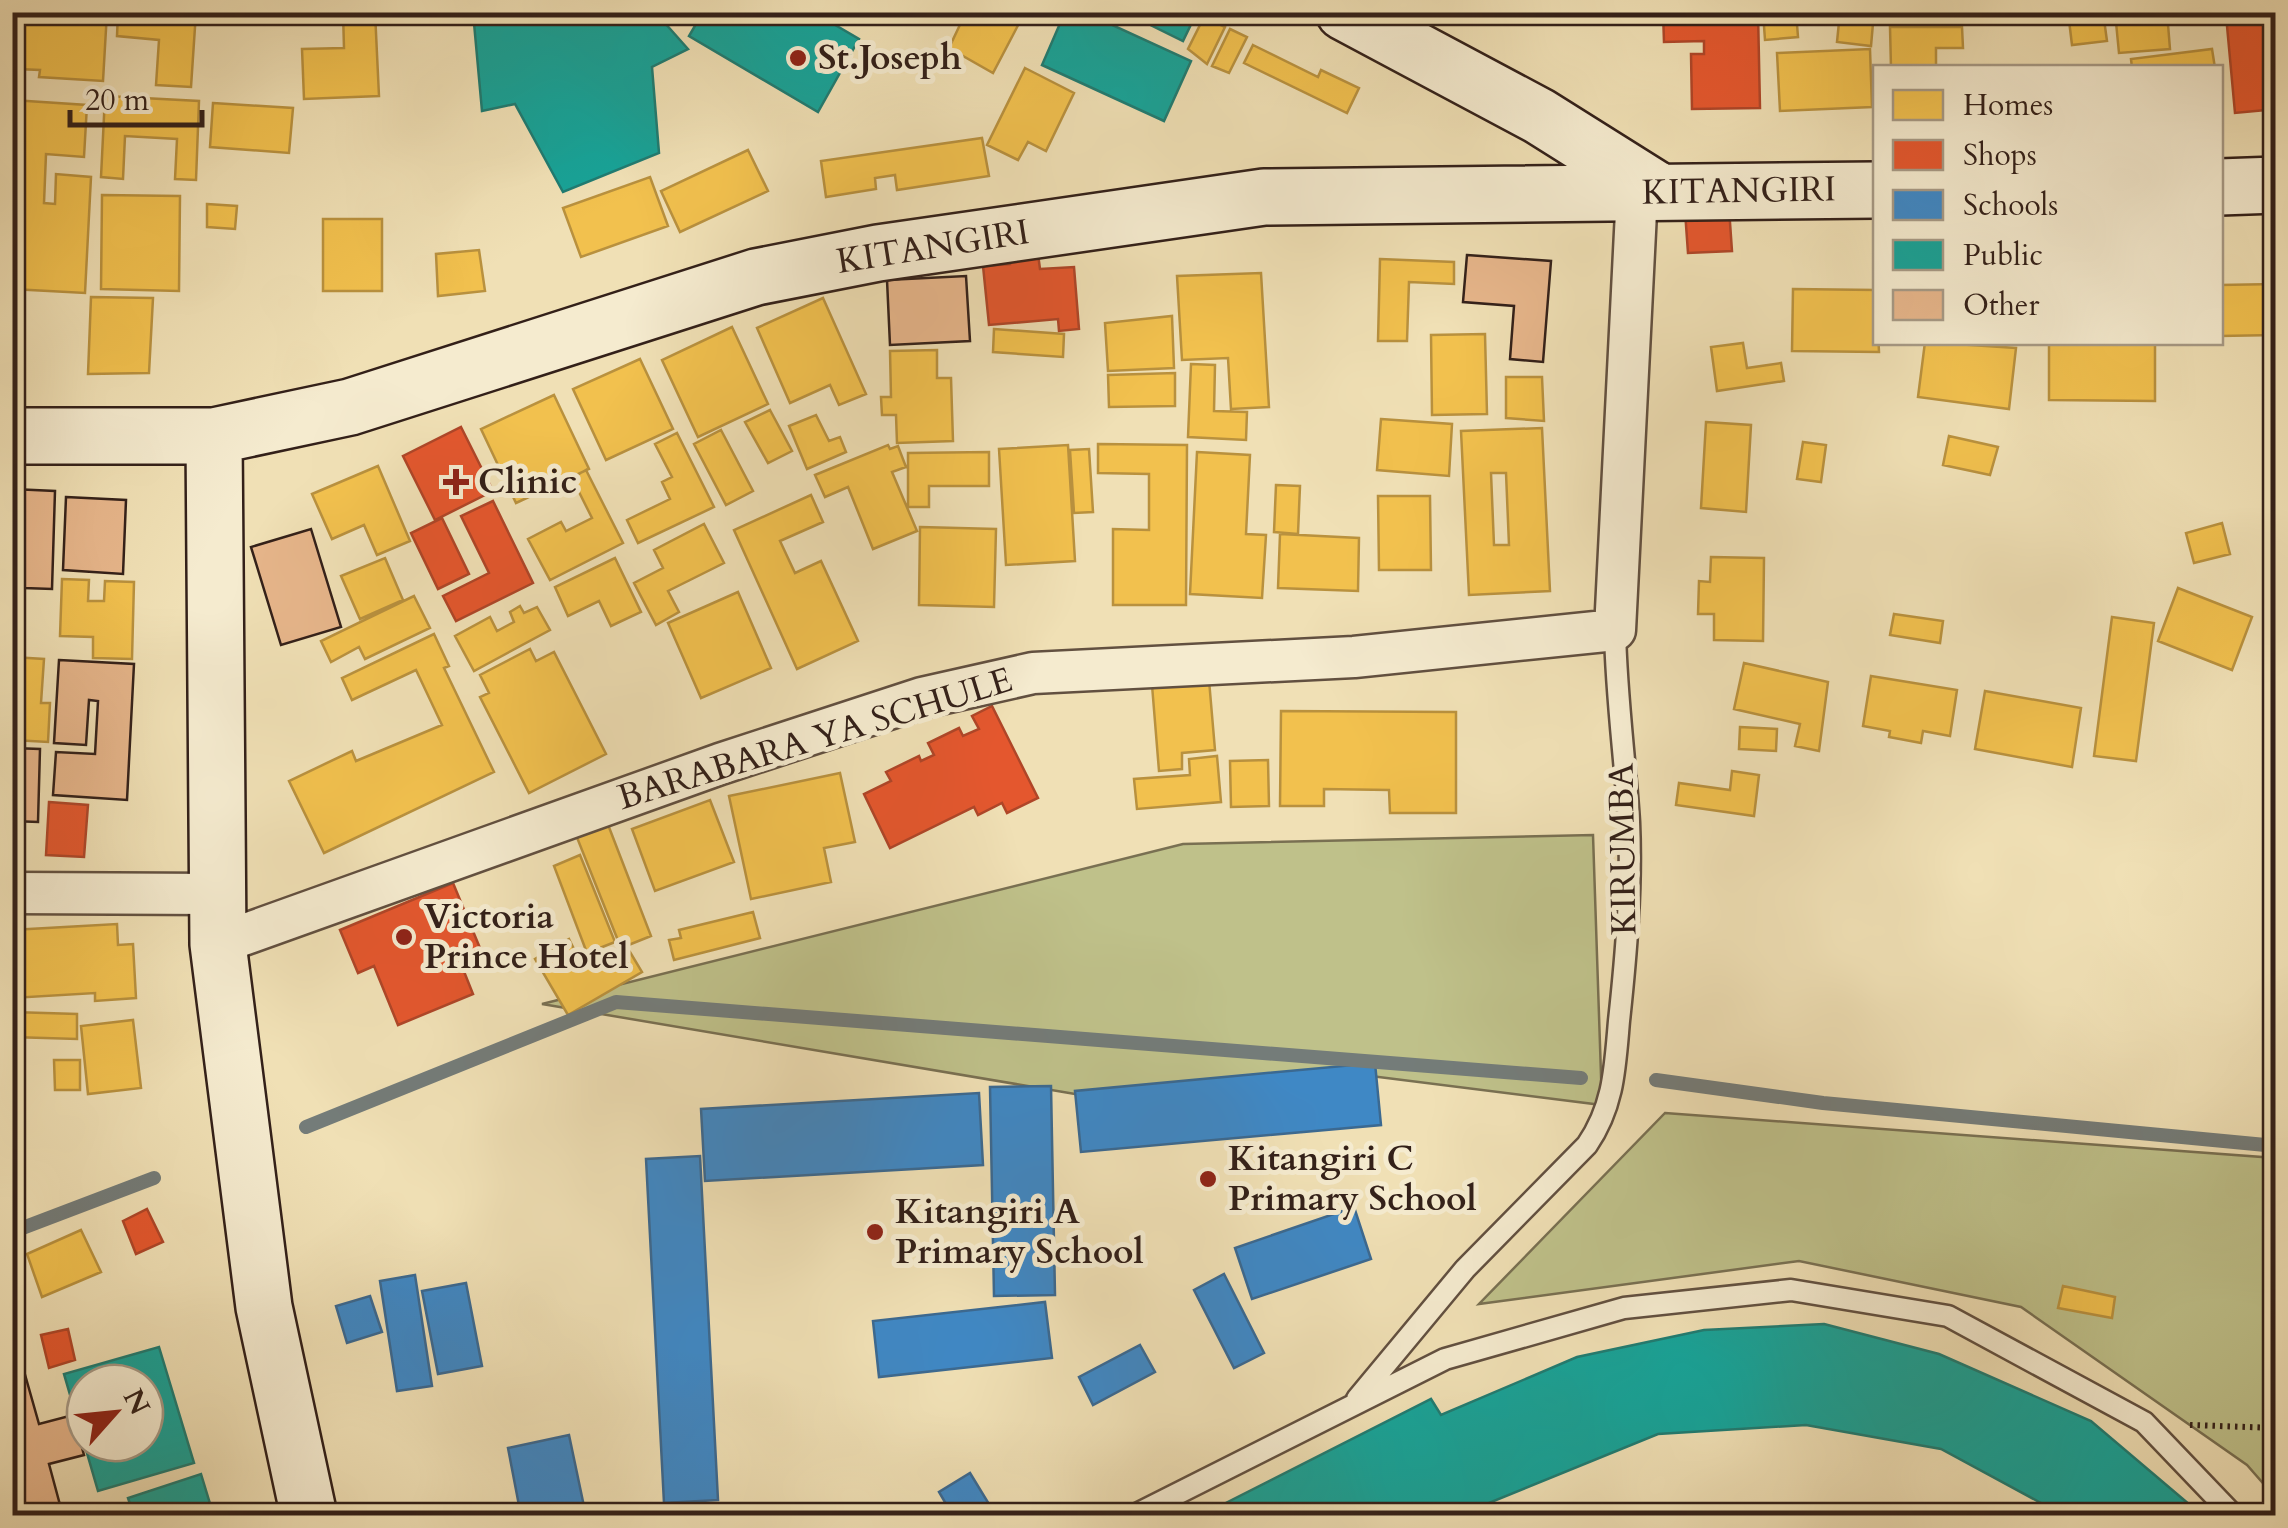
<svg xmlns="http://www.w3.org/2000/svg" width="2288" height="1528" viewBox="0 0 2288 1528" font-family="Cardo,serif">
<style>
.green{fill:#bfc18a;stroke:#797052;stroke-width:2.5}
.homes{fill:#f2c14e;stroke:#b9913e;stroke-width:2.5;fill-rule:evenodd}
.shops{fill:#e4572e;stroke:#af4628;stroke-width:2.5}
.schools{fill:#3f88c5;stroke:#3b6991;stroke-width:2.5}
.public{fill:#17a398;stroke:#1f7c72;stroke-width:2.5;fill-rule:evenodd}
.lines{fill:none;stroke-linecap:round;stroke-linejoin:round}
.stream{stroke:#747c79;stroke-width:14}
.building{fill:#e7b68b;stroke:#332019;stroke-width:2.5}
.lane-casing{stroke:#625040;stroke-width:25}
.street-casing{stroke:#625040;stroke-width:45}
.secondary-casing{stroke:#332019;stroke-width:60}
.path{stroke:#332019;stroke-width:6;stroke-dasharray:2.5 5;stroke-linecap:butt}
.lane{stroke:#f5ebcf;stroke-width:20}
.street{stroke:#f5ebcf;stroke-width:40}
.secondary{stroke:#f5ebcf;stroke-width:55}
.poi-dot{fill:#8f2418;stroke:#f5ebcf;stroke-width:4}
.labels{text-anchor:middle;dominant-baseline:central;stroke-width:10;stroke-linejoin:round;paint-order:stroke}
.poi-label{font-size:35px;font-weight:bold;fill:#332019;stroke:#f5ebcf;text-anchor:start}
.street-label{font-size:35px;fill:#332019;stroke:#f5ebcf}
</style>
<rect width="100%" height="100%" fill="#f0e0b5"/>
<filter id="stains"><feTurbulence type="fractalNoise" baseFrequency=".002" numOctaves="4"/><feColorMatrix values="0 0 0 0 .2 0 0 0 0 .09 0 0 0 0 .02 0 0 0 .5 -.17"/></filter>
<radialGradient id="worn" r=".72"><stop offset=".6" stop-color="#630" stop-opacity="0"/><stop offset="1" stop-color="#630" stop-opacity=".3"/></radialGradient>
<path class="green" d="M1593,835L1602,1105L1331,1071L1075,1094L542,1004L1183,844Z
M1665,1113L2275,1158V1497L2247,1465L2021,1307L1799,1261L1479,1304Z"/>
<path class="homes" d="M20,12H107L103,81L39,77L40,70L17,69Z
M118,12H196L191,87L156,85L159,40L117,36Z
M343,12H375L379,96L304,99L302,49L344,48Z
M966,12H1025L993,73L949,48Z
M1763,12H1796L1798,37L1765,40Z
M1840,12H1874L1871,46L1837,42Z
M2068,12H2103L2107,41L2072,45Z
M2115,12H2167L2170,49L2119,53Z
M1204,17L1225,27L1207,64L1188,49Z
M1890,27H1962L1963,48H1936V68H1891Z
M1230,29L1247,37L1229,73L1212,66Z
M1253,45L1318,77L1321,70L1359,88L1347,113L1244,63Z
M1870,49L1872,107L1780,111L1777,53Z
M2212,49L2215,68H2132L2131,59Z
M1025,68L1074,93L1046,151L1028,142L1018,160L987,145Z
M105,96L199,101L196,180L175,179L177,139L125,136L123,179L101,177Z
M12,100L87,105L84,157L46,154L44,203L55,204L56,174L91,177L85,293L12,289Z
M213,103L293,108L289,153L210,147Z
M982,138L989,176L897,190L895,175L875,178L876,189L826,197L821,161Z
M748,150L768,191L680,232L661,191Z
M650,177L668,226L581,257L563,208Z
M102,195L180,196L179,291L101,289Z
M207,204L237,206L235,229L207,227Z
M323,219H382V291H323Z
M479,250L485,291L438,296L436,254Z
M1380,259L1454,262V284L1409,282L1407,341H1378Z
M1261,273L1269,407L1231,409L1228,358L1182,360L1177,276Z
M2276,284V335L2220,336V285Z
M1793,289L1876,290L1879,352L1792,351Z
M91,297L153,298L149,373L88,374Z
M823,298L866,394L839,405L830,385L790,403L757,328Z
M1172,316L1174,368L1108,371L1105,323Z
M732,327L768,404L698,437L662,360Z
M994,329L1064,334L1063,357L993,352Z
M1485,334L1487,414L1432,415L1431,335Z
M1925,342L2016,348L2009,409L1918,397Z
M1743,343L1747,368L1781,363L1784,381L1717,391L1711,347Z
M2049,343H2155V401L2049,400Z
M937,350V378H951L953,441L897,443L896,415H882L881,397H891L890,351Z
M640,359L673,429L606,460L573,389Z
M1191,364L1215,365L1214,411L1247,412L1246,440L1188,437Z
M1175,373V406L1109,407L1108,375Z
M1506,377H1542L1544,421L1506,418Z
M554,395L589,469L516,503L481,429Z
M770,410L792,451L768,463L745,422Z
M816,415L829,441L840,437L846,452L807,469L789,426Z
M1381,419L1452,424L1449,476L1377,470Z
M1706,422L1751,425L1746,512L1701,508Z
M1542,428L1550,591L1469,595L1461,431ZM1491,473H1506L1509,545H1494Z
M721,430L753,491L726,505L694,444Z
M677,433L714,507L638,543L627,520L670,499L662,482L672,477L655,444Z
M1949,436L1998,447L1990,475L1943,465Z
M1803,442L1826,445L1821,482L1797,479Z
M1098,444L1187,445L1186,605H1113V529L1149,530V474L1098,473Z
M888,445L890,449L898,446L906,467L892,472L917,531L873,549L848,487L825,497L815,475Z
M1068,445L1075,561L1006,565L999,449Z
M1089,449L1093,512L1074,513L1070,450Z
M989,452V486H929V507H908V453Z
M1197,452L1250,455L1246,534L1266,535L1262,598L1190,594Z
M378,466L410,541L377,555L364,525L332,539L312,494Z
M586,470L623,543L550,580L528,539L561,522L566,531L592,518L572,478Z
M1276,485L1300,486L1298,534L1274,532Z
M811,495L823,522L780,541L795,573L821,561L858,641L797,669L734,530Z
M1378,496H1430L1431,570H1379Z
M2222,523L2230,554L2194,563L2186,533Z
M704,524L724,563L668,591L679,612L656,625L634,583L663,568L654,550Z
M920,527L996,529L994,607L919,605Z
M1280,534L1359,538L1358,591L1278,588Z
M1711,557L1764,558L1763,641L1714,640V614H1698L1699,581L1710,582Z
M385,558L403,600L360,619L341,576Z
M615,558L641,612L611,626L599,601L568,616L555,587Z
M62,579L89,580L88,601H104L105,581L134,582L132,659L93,658V637L60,636Z
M2178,588L2252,617L2232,670L2158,641Z
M738,592L771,668L701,698L668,623Z
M414,596L430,628L365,659L359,647L331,662L321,641Z
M520,606L524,613L537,607L550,630L474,671L455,636L490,617L497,631L514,622L510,612Z
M1894,614L1943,621L1940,643L1890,635Z
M2112,617L2154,623L2136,761L2094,756Z
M434,634L449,666L444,668L494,772L324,853L289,781L352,751L356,761L442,725L416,670L352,700L342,678Z
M530,649L536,661L554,652L606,754L529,793L480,697L489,693L480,675Z
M12,657L44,659L41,703H50L48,742L13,740Z
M1744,663L1828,682L1819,751L1795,746L1800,724L1734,709Z
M1871,676L1957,690L1950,736L1923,731L1921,743L1889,737L1890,731L1863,726Z
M1209,680L1215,750L1182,753V769L1159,771L1152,685Z
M1985,691L2081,708L2072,767L1975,749Z
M1281,711L1456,712V813H1390L1389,790L1324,789V806H1280Z
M1740,727L1777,729L1776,751L1739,749Z
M1217,756L1221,802L1137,809L1134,779L1190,775L1189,759Z
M1268,760L1269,806L1231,807L1230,761Z
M1732,771L1759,775L1754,816L1676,805L1679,783L1730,790Z
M840,773L855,842L824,848L831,882L751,899L729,796Z
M710,800L734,862L655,891L632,829Z
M607,822L651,936L621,948L576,835Z
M580,855L615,942L587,953L554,866Z
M753,912L760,938L674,960L669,940L681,938L679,930Z
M117,924L118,945L133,944L136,998L95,1001V993L12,998V930Z
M569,939L581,963L600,952L608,965L630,952L642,972L568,1015L535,959Z
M12,1012L77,1014V1039L12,1037Z
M133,1020L141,1088L88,1094L81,1026Z
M54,1060H80V1090H55Z
M81,1230L101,1272L42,1297L27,1254Z
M2063,1286L2115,1297L2112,1318L2058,1308Z"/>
<path class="shops" d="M1663,12H1758L1760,108L1692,109L1691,54H1704V41L1664,42Z
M2276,12V109L2235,113L2226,15Z
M1729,208L1732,251L1688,253L1685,211Z
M1038,254L1040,269L1074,267L1079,329L1059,331L1058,319L989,325L983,266L1010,264V257Z
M461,427L493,491L435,520L403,456Z
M493,501L533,583L456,621L443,596L489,573L461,516Z
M442,518L469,574L438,589L411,533Z
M992,706L1038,798L1007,813L1002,803L978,815L974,807L890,848L864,794L891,781L886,772L919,756L921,761L934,755L928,743L959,728L963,736L979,729L972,716Z
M49,802L88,805L84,857L46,855Z
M453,883L485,960L463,969L473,994L398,1025L374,966L358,973L340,930Z
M147,1209L163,1242L136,1254L123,1221Z
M68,1329L75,1360L49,1368L41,1335Z"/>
<path class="schools" d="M1375,1063L1381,1125L1081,1152L1075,1091Z
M1051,1086L1055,1295L994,1296L990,1087Z
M979,1093L983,1165L705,1181L701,1109Z
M700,1156L718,1500L664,1503L646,1159Z
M1354,1207L1371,1259L1252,1299L1235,1248Z
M1224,1274L1264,1353L1234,1368L1194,1290Z
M415,1275L432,1386L397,1391L380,1281Z
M466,1283L482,1366L438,1374L422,1291Z
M370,1296L382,1332L347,1343L336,1306Z
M1045,1302L1052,1358L879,1377L873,1321Z
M1140,1345L1155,1372L1093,1405L1079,1377Z
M569,1435L585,1511L521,1516L508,1448Z
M970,1473L989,1504L970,1516H953L939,1492Z"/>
<path class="public" d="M473,12H655L688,49L652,67L659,153L563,192L515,104L482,111Z
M703,12H813L859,39L818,112L689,36Z
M1065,12H1084L1191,61L1164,121L1042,65Z
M1124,12H1197L1183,41Z
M1824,1324L1939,1354L2091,1421L2203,1516H2065L1941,1449L1806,1425L1658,1434L1457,1516H1200L1431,1399L1441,1415L1577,1357L1704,1330Z
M159,1347L194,1463L98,1491L64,1374ZM85,1383H145V1443H85Z
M201,1474L211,1507L186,1516H126L133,1513L128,1498Z"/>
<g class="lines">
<path class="stream" d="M1656,1080L1823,1103L2276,1146
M306,1127L616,1002L1581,1078
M12,1232L154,1178"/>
</g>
<path class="building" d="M1467,255L1551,261L1543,362L1510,359L1514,306L1463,302Z
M966,276L970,341L890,345L887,280Z
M12,489L55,491L52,589L24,588V575H12Z
M66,497L126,500L123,574L63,570Z
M311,529L341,627L281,645L251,547Z
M59,660L134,664L127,800L53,795L56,752L95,754L98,701L89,700L86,745L54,743Z
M12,748L40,749L38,822L12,821Z
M22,1364L39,1424L73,1415L84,1455L49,1464L63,1516H24L12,1473V1367Z"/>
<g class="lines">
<g class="lane-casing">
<path id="lane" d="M1357,1399L1465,1269L1587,1145C1614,1106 1615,1067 1619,1021C1626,956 1632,887 1629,822C1625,758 1616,694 1615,630
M1133,1516L1445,1359L1624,1308L1791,1290L1948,1316L2144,1422L2234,1516"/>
</g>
<g class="street-casing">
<path id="street" d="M12,893L215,894
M218,944L720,764L922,698L1033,673L1354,657L1615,630L1637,192"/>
</g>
<g class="secondary-casing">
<path id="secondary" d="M1344,12L1539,116L1660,192
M2220,187L2276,185
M12,436H214L350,407L756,277L878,253L1264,197L1876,190
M214,436L218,944L264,1307L309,1516"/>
</g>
<path class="path" d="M2190,1425L2276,1428"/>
<use href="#lane" class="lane"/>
<use href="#street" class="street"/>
<use href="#secondary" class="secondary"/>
</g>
<g class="poi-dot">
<circle cx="798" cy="58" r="10"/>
<path d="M451 467h10v10h10v10h-10v10h-10v-10h-10v-10h10z"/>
<circle cx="404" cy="937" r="10"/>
<circle cx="1208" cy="1179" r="10"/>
<circle cx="875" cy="1232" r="10"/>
</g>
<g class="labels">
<g class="poi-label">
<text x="818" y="58">St.Joseph</text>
<text x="478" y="482">Clinic</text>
<text x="424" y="917">Victoria<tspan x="424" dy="40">Prince Hotel</tspan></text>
<text x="1228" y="1159">Kitangiri C<tspan x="1228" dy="40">Primary School</tspan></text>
<text x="895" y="1212">Kitangiri A<tspan x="895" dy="40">Primary School</tspan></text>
</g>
<g class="street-label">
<text transform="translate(1739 191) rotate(-1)">KITANGIRI</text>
<text transform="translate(933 247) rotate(-9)">KITANGIRI</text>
<text transform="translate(815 739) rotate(-17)">BARABARA YA SCHULE</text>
<text transform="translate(1623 849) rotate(-91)">KIRUMBA</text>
</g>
</g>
<rect width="2288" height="1528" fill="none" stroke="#f0e0b5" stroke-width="50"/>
<rect x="15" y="15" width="2258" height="1498" fill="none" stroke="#332019" stroke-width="5"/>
<rect x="25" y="25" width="2238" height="1478" fill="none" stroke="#332019" stroke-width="2.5"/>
<rect x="1873" y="65" width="350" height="280" fill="#f5ebcf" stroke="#a79a86" stroke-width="2.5"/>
<rect x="1893" y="90" width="50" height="30" fill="#f2c14e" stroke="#a79a86" stroke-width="2.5"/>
<text x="1963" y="115" font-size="30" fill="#332019">Homes</text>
<rect x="1893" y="140" width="50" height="30" fill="#e4572e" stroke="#a79a86" stroke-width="2.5"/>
<text x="1963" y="165" font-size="30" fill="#332019">Shops</text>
<rect x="1893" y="190" width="50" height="30" fill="#3f88c5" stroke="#a79a86" stroke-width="2.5"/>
<text x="1963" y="215" font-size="30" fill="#332019">Schools</text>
<rect x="1893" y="240" width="50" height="30" fill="#17a398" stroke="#a79a86" stroke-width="2.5"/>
<text x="1963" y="265" font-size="30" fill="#332019">Public</text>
<rect x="1893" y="290" width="50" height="30" fill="#e7b68b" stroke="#a79a86" stroke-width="2.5"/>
<text x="1963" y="315" font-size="30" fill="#332019">Other</text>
<g transform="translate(115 1413) rotate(63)"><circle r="48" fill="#f5ebcf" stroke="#a79a86" stroke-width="2.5"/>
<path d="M0-8L18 38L0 25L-18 38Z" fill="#8f2418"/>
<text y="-15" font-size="28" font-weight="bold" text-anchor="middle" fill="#332019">N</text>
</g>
<path d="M70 110v15h132v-15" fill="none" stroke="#332019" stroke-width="5"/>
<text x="85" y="110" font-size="30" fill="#332019" stroke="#f5ebcf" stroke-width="8" paint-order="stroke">20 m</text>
<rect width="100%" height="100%" filter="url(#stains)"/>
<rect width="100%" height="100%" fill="url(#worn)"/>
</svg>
